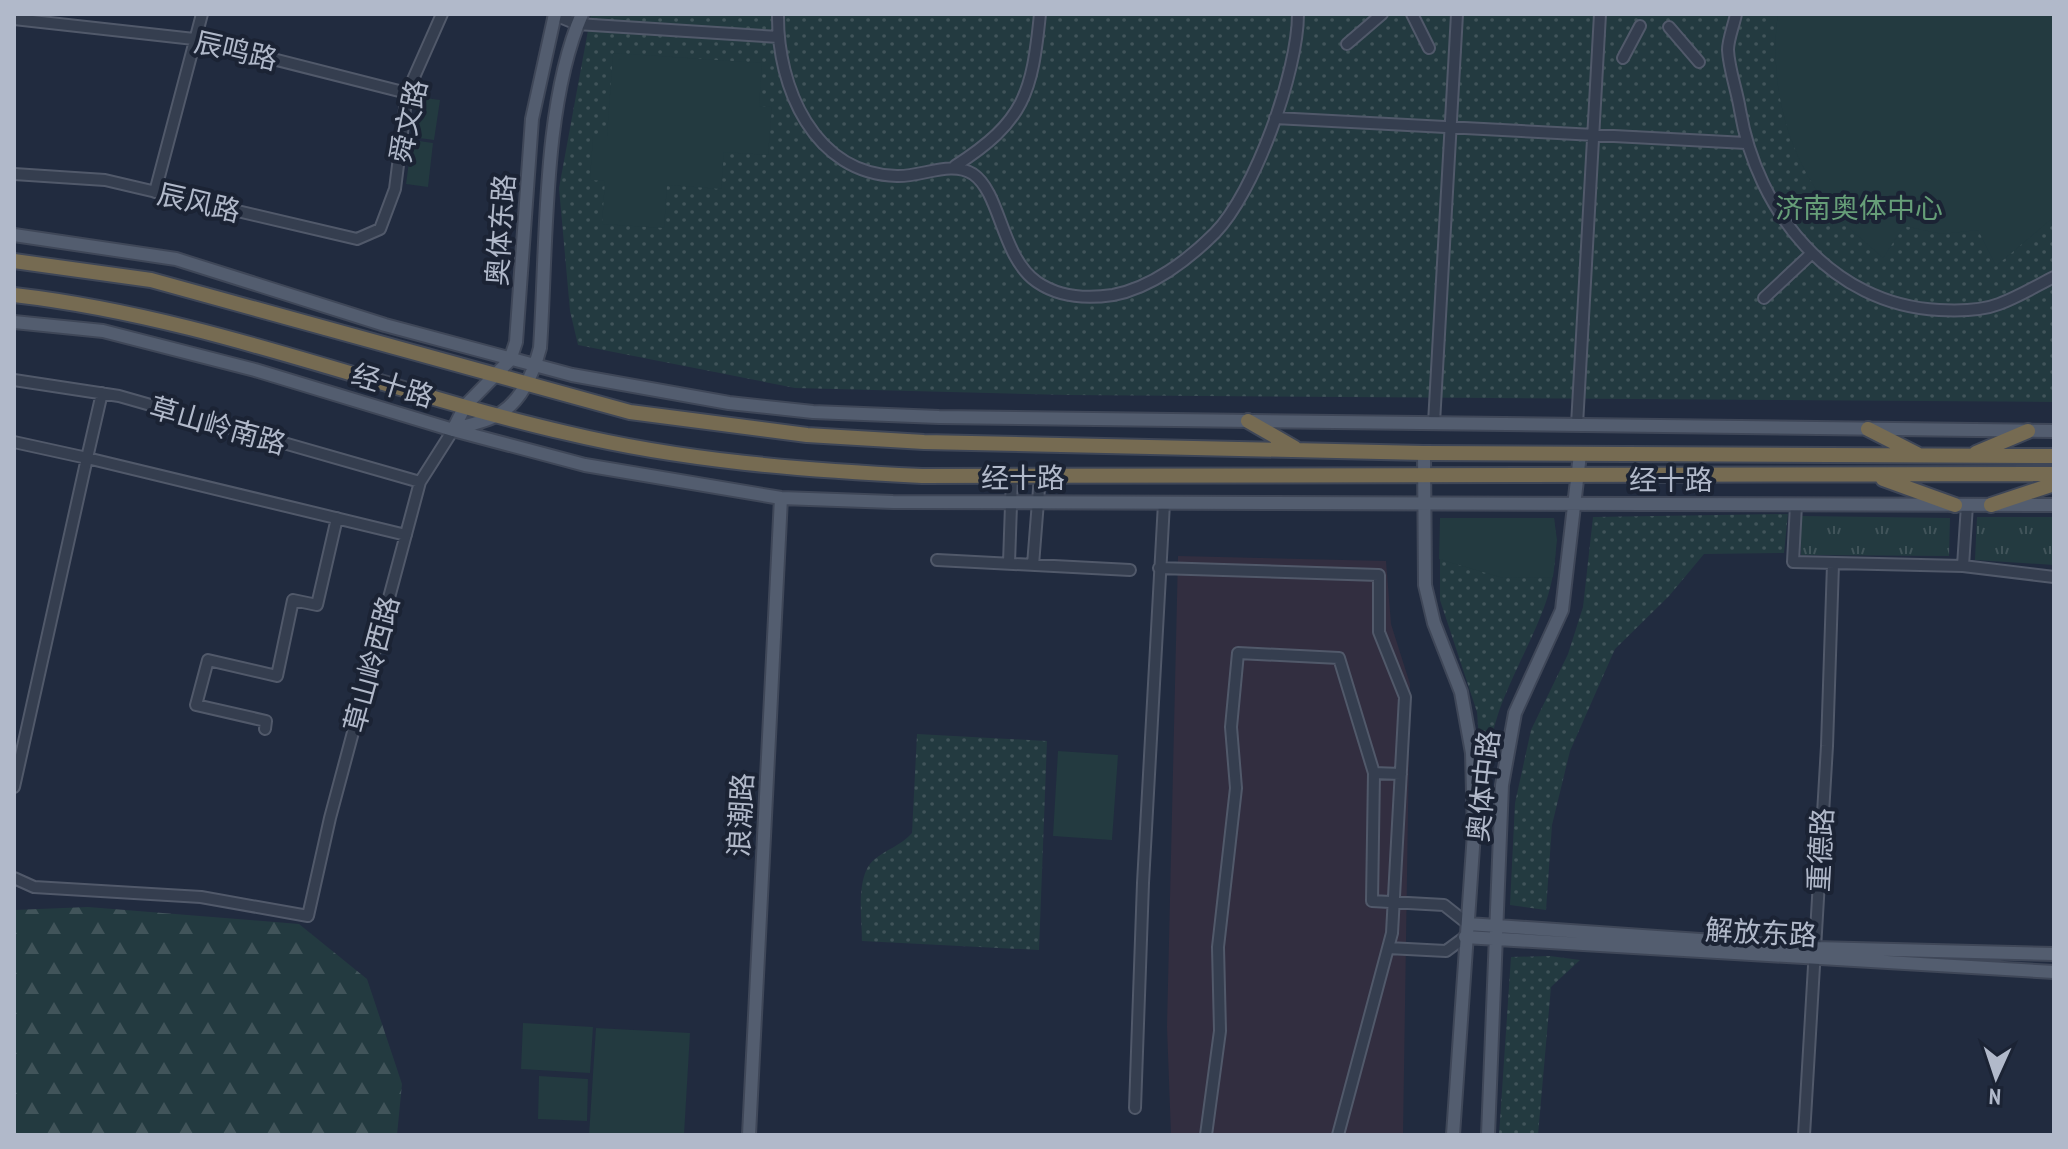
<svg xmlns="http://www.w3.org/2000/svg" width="2068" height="1149" viewBox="0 0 2068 1149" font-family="'PT Sans Narrow','Noto Sans SC',sans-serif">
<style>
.medical{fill:#322e40}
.grass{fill:url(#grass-tufts)}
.forest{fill:url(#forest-firs)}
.park{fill:url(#park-dots)}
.garden{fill:#233a40}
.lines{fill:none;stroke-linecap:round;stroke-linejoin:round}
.minor-casing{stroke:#51596a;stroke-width:14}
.major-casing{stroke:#3f4758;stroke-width:16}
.highway-casing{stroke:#3e4657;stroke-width:18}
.minor{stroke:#353e4f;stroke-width:10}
.major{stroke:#535d6f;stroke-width:12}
.highway{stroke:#766b52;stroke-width:14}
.labels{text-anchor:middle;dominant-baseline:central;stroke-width:8;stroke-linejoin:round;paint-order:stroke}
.street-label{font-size:28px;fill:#b1b9ca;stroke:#1b2334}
.park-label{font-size:28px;fill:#669e78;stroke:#1b2334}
</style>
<defs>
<pattern id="grass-tufts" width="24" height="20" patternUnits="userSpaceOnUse" patternTransform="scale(2)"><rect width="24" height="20" fill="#233a40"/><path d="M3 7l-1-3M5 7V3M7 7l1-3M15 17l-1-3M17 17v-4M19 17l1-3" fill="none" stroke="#41545a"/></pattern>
<pattern id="forest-firs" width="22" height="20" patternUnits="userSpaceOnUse" patternTransform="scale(2)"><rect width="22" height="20" fill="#233a40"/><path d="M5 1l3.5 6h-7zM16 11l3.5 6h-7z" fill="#41545a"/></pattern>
<pattern id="park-dots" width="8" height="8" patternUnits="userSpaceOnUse" patternTransform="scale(2)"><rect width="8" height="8" fill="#233a40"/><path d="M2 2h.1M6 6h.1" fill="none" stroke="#41545a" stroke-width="1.8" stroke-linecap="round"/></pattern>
</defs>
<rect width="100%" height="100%" fill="#212b3f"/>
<path class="medical" d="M1178,556L1386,561L1391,624L1410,684L1403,1135H1171L1167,1027Z"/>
<path class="grass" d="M1801,516L1950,518L1949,556L1801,555Z
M1977,517H2054V565L1975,560Z"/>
<path class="forest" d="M88,907L299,924L367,979L402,1084L397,1135H14V910Z"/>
<path class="park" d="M591,14H2054V402L1068,395L795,388L578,345L570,311L559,188Z
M1788,514L1784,553L1704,554L1669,596L1615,649L1570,751L1552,825L1546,910L1510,905L1515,803L1531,730L1568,654L1583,607L1593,517Z
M1440,518H1554C1564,592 1530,634 1504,698C1491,729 1487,762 1483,794L1477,712L1440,600Z
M917,734L1047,741L1039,950L862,941C862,918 855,874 875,859C887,849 900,846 912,833Z
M1550,956L1580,960L1551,987L1538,1135H1499L1511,957Z"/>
<path class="garden" d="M1778,14H2054V217L1996,266L1978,230L1942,234L1904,226L1883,258C1868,244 1851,231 1837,216C1788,163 1768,84 1778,14Z
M613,53L762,63L759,106L772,107L768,155L724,152L721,189L667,185L664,228L602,224L605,181L590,180L593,136H607Z
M418,97L440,100L434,140L412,137Z
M412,140L433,143L428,187L406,184Z
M1440,518H1554L1557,540L1553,577L1503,578L1439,559Z
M1058,751L1118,755L1112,840L1053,836Z
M523,1023L593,1027L590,1073L521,1069Z
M596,1028L690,1033L684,1135H589Z
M539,1076L588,1079L587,1121L538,1119Z"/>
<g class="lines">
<g class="minor-casing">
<path id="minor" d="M778,14C777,87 814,174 897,176C922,177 951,160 973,174C1001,193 1001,257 1037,282C1059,297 1087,299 1113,295C1151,288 1188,260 1215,233C1255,192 1298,71 1298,14
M1412,14L1429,48
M1736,14C1734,25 1728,39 1728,50C1729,70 1737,90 1740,110C1757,211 1831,305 1939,310C1958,311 1981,311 1999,304C2018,297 2036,286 2054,277
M555,15L577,24L779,37
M14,19L194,39L407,93
M1669,27L1699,62
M1347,44L1382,14
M1623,58L1640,26
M1275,118L1746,143
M955,166C1025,121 1032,93 1040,14
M14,174L105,180L357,239L380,229L395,189L407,93L442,14
M155,192L202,14
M1764,298L1811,254
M14,380L119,396L420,482
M1434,423L1457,14
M1577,425L1600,14
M14,442L87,458L102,393
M1796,505L1793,562L1963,566L2054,577
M937,560L1130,570
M1009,563L1012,476
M1033,565L1040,476
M1963,566L1967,505
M1159,568L1379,575V632L1405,697L1392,933L1338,1135
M265,729L266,721L196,705L208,660L277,676L293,600L317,605L337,518
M1374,773L1401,774
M14,787L87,458L406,535
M14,878L34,887L201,897L308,916L330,818L420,482L453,430
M1388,948L1446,951L1465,937
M1135,1108L1143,883L1164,503
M1206,1135L1220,1031L1218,947L1236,788L1231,727L1238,653L1339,658L1374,773L1372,901L1444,905L1468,924
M1804,1135L1827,746L1833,564"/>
</g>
<g class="major-casing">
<path id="major" d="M14,235L176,259L385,325L572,375L729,403L813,412L939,417L2054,431
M14,322L103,331L255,370L453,430L585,465L781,498L893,502L2054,505
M453,430C467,425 489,421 501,413C522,399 534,371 540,348C547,248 542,105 582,14
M453,430L465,406L510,360L516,342L532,119L555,14
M1424,453L1425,585L1434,623L1461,692L1472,753L1474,833L1453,1135
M1468,924L1815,948L2054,954
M1465,937L2054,972
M749,1135L781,498
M1488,1135L1502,785L1515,713L1562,610L1580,454"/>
</g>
<g class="highway-casing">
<path id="highway" d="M14,261L151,280L630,412L807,435L924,442L1424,453L2054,456
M14,295C206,317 380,390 567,433C684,461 802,470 922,476L2054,474
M1248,421L1295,448
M1868,429L1917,454
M1976,453L2028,431
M1883,479L1955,505
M1991,505L2054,484"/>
</g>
<use href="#minor" class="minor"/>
<use href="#major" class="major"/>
<use href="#highway" class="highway"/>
</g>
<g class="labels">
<g class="street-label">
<text transform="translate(236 50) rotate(13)">辰鸣路</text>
<text transform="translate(408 121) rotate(-78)">舜文路</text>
<text transform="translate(199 202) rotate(13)">辰风路</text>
<text transform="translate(500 230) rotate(-86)">奥体东路</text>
<text transform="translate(393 385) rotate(17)">经十路</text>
<text transform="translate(218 425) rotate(16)">草山岭南路</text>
<text x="1023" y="477">经十路</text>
<text x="1671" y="479">经十路</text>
<text transform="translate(371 664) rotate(-75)">草山岭西路</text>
<text transform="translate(1483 786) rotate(-84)">奥体中路</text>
<text transform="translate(740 815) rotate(-87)">浪潮路</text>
<text transform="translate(1820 850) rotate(-87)">重德路</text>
<text transform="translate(1761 932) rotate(3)">解放东路</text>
</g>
<g class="park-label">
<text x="1859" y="207">济南奥体中心</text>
</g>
</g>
<rect width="2068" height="1149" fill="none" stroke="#b1b9ca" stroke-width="32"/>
<g transform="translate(1996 1077) rotate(183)" stroke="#1b2334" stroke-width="6" paint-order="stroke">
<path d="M0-6L14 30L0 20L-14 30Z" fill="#b1b9ca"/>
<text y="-12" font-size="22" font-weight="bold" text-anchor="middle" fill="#b1b9ca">N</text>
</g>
</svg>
